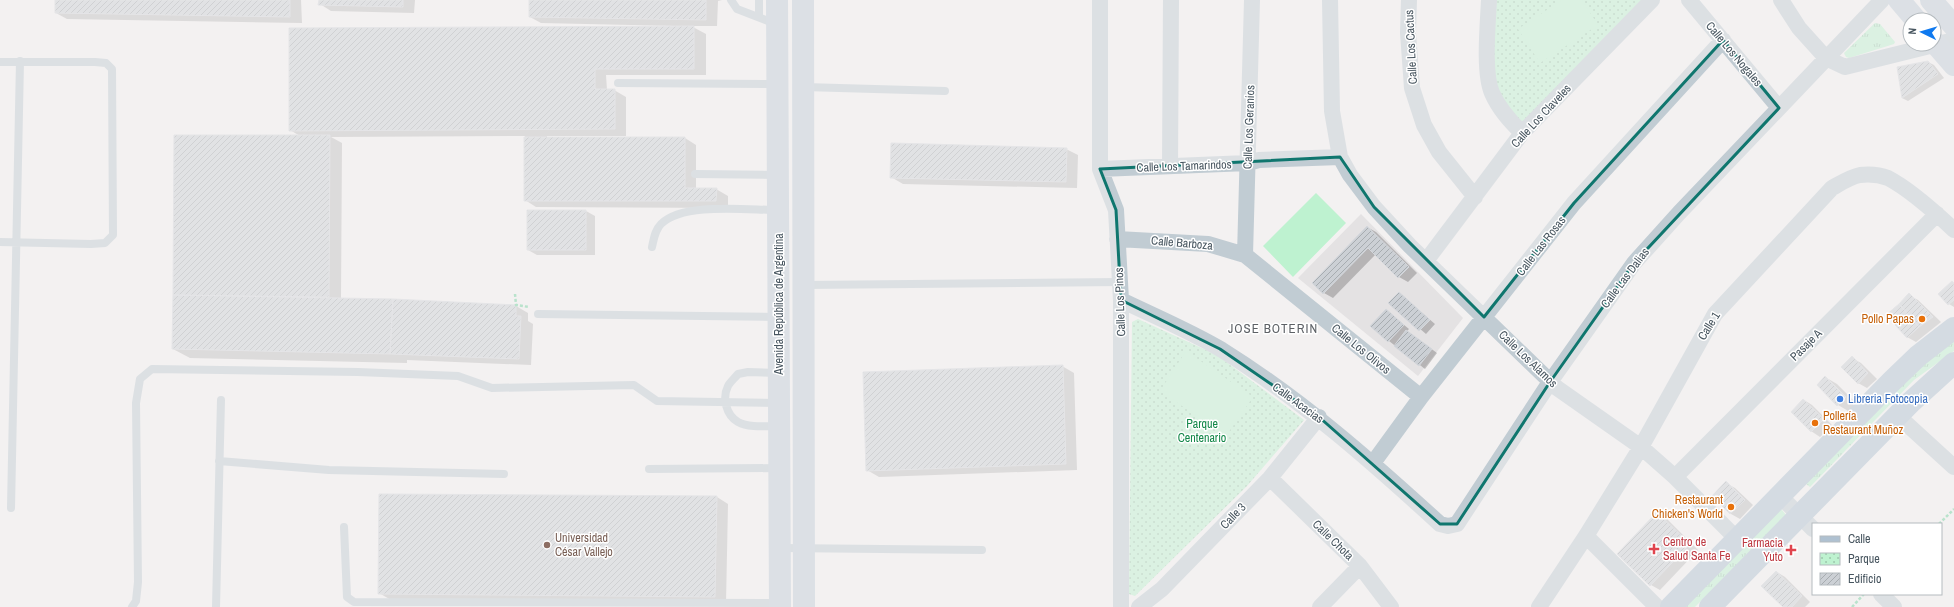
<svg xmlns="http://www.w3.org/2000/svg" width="1954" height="607" viewBox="0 0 1954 607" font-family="'Archivo Narrow',sans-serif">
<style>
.education{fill:#e4e2e3}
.grass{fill:url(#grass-tufts)}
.park{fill:url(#park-dots)}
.pitch{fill:#bef2d0}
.shadow{fill:#0003}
.building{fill:url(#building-hatch);stroke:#d4d7dc}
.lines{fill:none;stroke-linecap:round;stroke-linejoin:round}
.path{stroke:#73d2a0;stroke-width:2.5;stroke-dasharray:3 2;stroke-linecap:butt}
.service{stroke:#c1ccd3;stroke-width:8}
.minor{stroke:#c1ccd3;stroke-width:16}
.secondary{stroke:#c0cdd8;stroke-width:22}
.primary{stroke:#afc1d1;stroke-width:22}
.marked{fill:none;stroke:#0f766e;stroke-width:3;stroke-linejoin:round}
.food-dot{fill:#e8710a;stroke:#fff;stroke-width:1.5}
.shop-dot{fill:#3f7fe0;stroke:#fff;stroke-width:1.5}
.education-dot{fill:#8d6e63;stroke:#fff;stroke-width:1.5}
.health-dot{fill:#e0444e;stroke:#fff;stroke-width:1.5}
.labels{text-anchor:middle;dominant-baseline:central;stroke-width:3;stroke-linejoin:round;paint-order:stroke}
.street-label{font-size:12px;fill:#47555f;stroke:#fff}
.food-label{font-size:12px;fill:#c56008;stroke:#fff;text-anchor:end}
.shop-label{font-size:12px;fill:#366cbe;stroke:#fff;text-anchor:start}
.park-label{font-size:12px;fill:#128748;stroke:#fff}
.education-label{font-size:12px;fill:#785e54;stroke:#fff;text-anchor:start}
.health-label{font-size:12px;fill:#be3a42;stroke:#fff;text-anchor:start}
.neighbourhood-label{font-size:13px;letter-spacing:1px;fill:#5d6166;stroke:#fff}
</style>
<defs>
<pattern id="grass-tufts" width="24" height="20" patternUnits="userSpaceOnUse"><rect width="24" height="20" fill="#bef2d0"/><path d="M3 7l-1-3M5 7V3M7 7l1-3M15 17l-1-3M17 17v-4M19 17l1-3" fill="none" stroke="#9cc7ac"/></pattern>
<pattern id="park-dots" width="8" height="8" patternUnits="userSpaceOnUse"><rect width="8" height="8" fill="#bef2d0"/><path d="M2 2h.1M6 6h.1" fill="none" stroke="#9cc7ac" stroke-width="1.8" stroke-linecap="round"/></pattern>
<pattern id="building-hatch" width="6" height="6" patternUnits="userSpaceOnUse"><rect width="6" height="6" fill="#ccd0d5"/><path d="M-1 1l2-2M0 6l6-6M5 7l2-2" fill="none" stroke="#a7acb0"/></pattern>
</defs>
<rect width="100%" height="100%" fill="#f3f1f1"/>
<path class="education" d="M1361,214L1463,318L1418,376L1298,278Z"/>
<path class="grass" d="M1875,23L1880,24L1895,42L1894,44L1849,58L1846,57L1844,53Z
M1954,333V351L1914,380L1810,487L1801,480Z
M1778,505L1786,515L1695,607H1678Z"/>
<path class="park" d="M1495,0H1645L1522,123C1518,118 1511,113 1507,107C1487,76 1493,35 1495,0Z
M1138,319L1217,355L1304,420L1247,486L1135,596L1129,594L1132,322Z"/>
<path class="pitch" d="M1562,0H1582L1598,25L1540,63L1518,29Z
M1316,193L1346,223L1293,277L1263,246Z
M1186,351L1253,397L1226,436L1160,391Z"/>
<path class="shadow" d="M56,0H301L302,23L67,19L56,13Z
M320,0H415L414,13L331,11L320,4Z
M530,0H722L718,1L717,26H691L706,34V75H606L607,90H614L626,97V136H547V138H685L696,145V189H716L728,196V208L536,207L525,200V136L331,137L342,143L341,299L516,306L528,313V321L533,324L531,365L407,360V363L190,358L173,349L175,136H300L290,130L676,27V26L541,23L530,17Z
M1928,62L1934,65L1944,78L1908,101L1902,98Z
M1066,149L1078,155L1077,188L903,184L891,177Z
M586,211L595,216V255H537L528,250Z
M1367,227L1376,232L1417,273L1408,282L1399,277L1376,254L1333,298L1324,293L1313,283Z
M1954,283V307L1949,304Z
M1399,293L1435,324L1426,334L1390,303Z
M1909,295L1918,300L1941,322L1916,342L1907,337Z
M1386,310L1409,329L1407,331L1437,353L1425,369L1389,341Z
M1852,358L1861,363L1877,379L1867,388L1858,383Z
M1062,366L1074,373L1077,470L879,477L867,470Z
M1825,377L1837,384L1857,404L1850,412L1838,405Z
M1804,400L1812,405L1832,425L1820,437L1811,431Z
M1726,483L1735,488L1753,505L1740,519L1731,514L1713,496Z
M717,497L728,504L726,603L391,600L379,593Z
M1657,513L1666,518L1698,550L1660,590L1651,585Z
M1777,572L1785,577L1810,602L1805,607H1784Z"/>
<path class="building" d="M55,0H290V17L55,13Z
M319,0H403V7L318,5Z
M529,0H706V20L529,17Z
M694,26V69H595V89H615V129L289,131V28Z
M1928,61L1938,74L1902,98L1897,67Z
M174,135H330L329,297L173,295Z
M524,137H685V188H717L716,201H524Z
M891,143L1067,148L1066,182L890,178Z
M527,210H586V250H527Z
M1367,226L1409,267L1398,278L1368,248L1323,294L1312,283Z
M1952,281L1954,283V300L1948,305L1938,294Z
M1399,292L1430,320L1419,331L1388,303Z
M1909,293L1933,317L1919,327L1899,304Z
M173,295L393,299L390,354L172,349Z
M393,299L516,305V316H521L519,359L390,354Z
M1899,304L1919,327L1907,338L1886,315Z
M1386,309L1404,325L1388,342L1370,326Z
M1406,330L1432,349L1419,366L1394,346Z
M1852,356L1868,373L1858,384L1841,367Z
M1063,365L1066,464L866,471L863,372Z
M1825,376L1846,397L1837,406L1817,385Z
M1803,399L1824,419L1811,432L1791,412Z
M1726,481L1745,500L1730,514L1712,496Z
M379,494L717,496L715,597L378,594Z
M1657,512L1690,544L1650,586L1617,554Z
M1776,571L1802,596L1792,607H1783L1761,586Z"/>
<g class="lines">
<path class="path" d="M515,294L516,305L529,307
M1939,524L1954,509
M1852,607L1864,594"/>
<path class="service" d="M731,0L737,9L776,24
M759,17V0
M0,62H95L106,63L112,69L113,235L105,243L91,244L0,242
M618,83L777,84
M804,87L945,91
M695,174L776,175
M652,247C654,238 655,230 661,224C683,202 747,210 778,210
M804,285L1119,282
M538,314L778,317
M778,426C766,426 749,428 738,422C726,415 722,398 728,386C730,382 735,378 738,374L748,372L779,373
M219,461L329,470L504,474
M649,469L779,468
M11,508L20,61
M344,527L347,597L354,602L779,603
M781,548L982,550
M132,607L136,601L138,582L136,403L140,379L152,369L358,372L458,376L492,388L634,385L657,401L779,403
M216,607L221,400"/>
<path class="minor" d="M1100,0V169L1116,210L1121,300V607
M1330,0L1332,111L1340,157L1350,175L1374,207L1410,246L1557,388L1641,447L1675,477L1737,539
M1409,0L1408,33L1412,88L1424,125L1439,152L1475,197
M1489,0C1488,24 1483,72 1492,93C1499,109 1510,121 1522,133
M1689,0L1779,108
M1781,0L1799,28L1826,58L1845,67L1954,40
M1170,166L1171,0
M1100,169L1248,163L1259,160L1340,157
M1117,239L1208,244L1245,255L1421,397
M1245,255L1252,0
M1426,261L1522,133L1652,0
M1121,300C1154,316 1190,331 1222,350C1302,400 1371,461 1440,524L1448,526L1457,524L1550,382L1634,263L1679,213L1882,0
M1898,416L1954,467
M1373,463L1421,397L1574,203L1723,40
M1675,477L1937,214
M1270,478L1360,566L1391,607
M1779,495L1813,529
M1586,536L1657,607
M1881,594L1894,607
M1139,607L1162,589L1270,478L1319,417
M1320,607L1360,566
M1539,607L1586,536L1641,447L1715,314L1832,188C1841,183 1850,177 1860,175C1869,174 1880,175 1888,178C1909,189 1936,213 1954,230"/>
<path class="secondary" d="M777,0L780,607
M803,0L804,607
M1899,0L1916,20
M1931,0L1954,26
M1934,42L1954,65"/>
<path class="primary" d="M1671,607L1892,381L1918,356L1954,328
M1710,607L1911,402L1954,363"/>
</g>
<path d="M0 0H1954V607H0ZM1723,40L1779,108L1634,263L1550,382L1457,524H1440L1319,417L1220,349L1121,300L1116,210L1100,169L1340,157L1374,207L1484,317L1574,203Z" fill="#f3f1f1" fill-opacity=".55" fill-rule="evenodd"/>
<path class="marked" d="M1723,40L1779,108L1634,263L1550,382L1457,524H1440L1319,417L1220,349L1121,300L1116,210L1100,169L1340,157L1374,207L1484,317L1574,203Z"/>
<g class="food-dot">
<circle cx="1922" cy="319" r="4"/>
<circle cx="1815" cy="423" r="4"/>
<circle cx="1731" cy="507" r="4"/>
</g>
<circle class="shop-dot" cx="1840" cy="399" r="4"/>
<circle class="education-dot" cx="547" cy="545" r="4"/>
<g class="health-dot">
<path d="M1652 543h4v4h4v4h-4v4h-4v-4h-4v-4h4z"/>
<path d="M1789 544h4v4h4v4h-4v4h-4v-4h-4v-4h4z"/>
</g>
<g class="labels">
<g class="street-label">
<text transform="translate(1411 47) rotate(-93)">Calle Los Cactus</text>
<text transform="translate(1734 54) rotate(50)">Calle Los Nogales</text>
<text transform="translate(1541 116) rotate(-47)">Calle Los Claveles</text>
<text transform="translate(1249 127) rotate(-88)">Calle Los Geranios</text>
<text transform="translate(1184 166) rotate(-2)">Calle Los Tamarindos</text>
<text transform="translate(1182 243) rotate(5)">Calle Barboza</text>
<text transform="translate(1541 246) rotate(-52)">Calle Las Rosas</text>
<text transform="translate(1625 278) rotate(-53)">Calle Las Dalias</text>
<text transform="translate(1120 302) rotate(-92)">Calle Los Pinos</text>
<text transform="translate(779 304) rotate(-90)">Avenida República de Argentina</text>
<text transform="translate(1709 326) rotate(-58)">Calle 1</text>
<text transform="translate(1806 345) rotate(-45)">Pasaje A</text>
<text transform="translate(1361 349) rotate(39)">Calle Los Olivos</text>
<text transform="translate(1528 359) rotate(44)">Calle Los Alamos</text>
<text transform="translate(1298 403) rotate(36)">Calle Acacias</text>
<text transform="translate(1233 516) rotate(-46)">Calle 3</text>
<text transform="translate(1333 540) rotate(44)">Calle Chota</text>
</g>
<g class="food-label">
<text x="1914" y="319">Pollo Papas</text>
<text x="1823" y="416" text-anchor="start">Pollería<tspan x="1823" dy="14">Restaurant Muñoz</tspan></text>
<text x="1723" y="500">Restaurant<tspan x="1723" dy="14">Chicken's World</tspan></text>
</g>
<g class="shop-label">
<text x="1848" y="399">Libreria Fotocopia</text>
</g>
<g class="park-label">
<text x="1202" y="424">Parque<tspan x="1202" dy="14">Centenario</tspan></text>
</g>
<g class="education-label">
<text x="555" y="538">Universidad<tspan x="555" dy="14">César Vallejo</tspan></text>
</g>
<g class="health-label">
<text x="1663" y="542">Centro de<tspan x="1663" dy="14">Salud Santa Fe</tspan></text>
<text x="1783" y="543" text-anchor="end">Farmacia<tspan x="1783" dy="14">Yuto</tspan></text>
</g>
<g class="neighbourhood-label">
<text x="1273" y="328">JOSE BOTERIN</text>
</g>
</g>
<rect x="1812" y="523" width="130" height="72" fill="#ffffff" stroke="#b5bbbf"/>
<rect x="1820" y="536" width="20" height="6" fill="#afc1d1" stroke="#b5bbbf"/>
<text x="1848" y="543" font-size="12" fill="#47555f">Calle</text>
<rect x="1820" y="553" width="20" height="12" fill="url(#park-dots)" stroke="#b5bbbf"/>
<text x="1848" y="563" font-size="12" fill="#47555f">Parque</text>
<rect x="1820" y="573" width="20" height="12" fill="url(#building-hatch)" stroke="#b5bbbf"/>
<text x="1848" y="583" font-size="12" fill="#47555f">Edificio</text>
<g transform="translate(1922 32) rotate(275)"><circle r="19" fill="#ffffff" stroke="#b5bbbf"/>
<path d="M0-3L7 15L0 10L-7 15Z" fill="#0f79ef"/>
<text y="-6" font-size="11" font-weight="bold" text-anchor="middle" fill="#47555f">N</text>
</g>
</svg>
